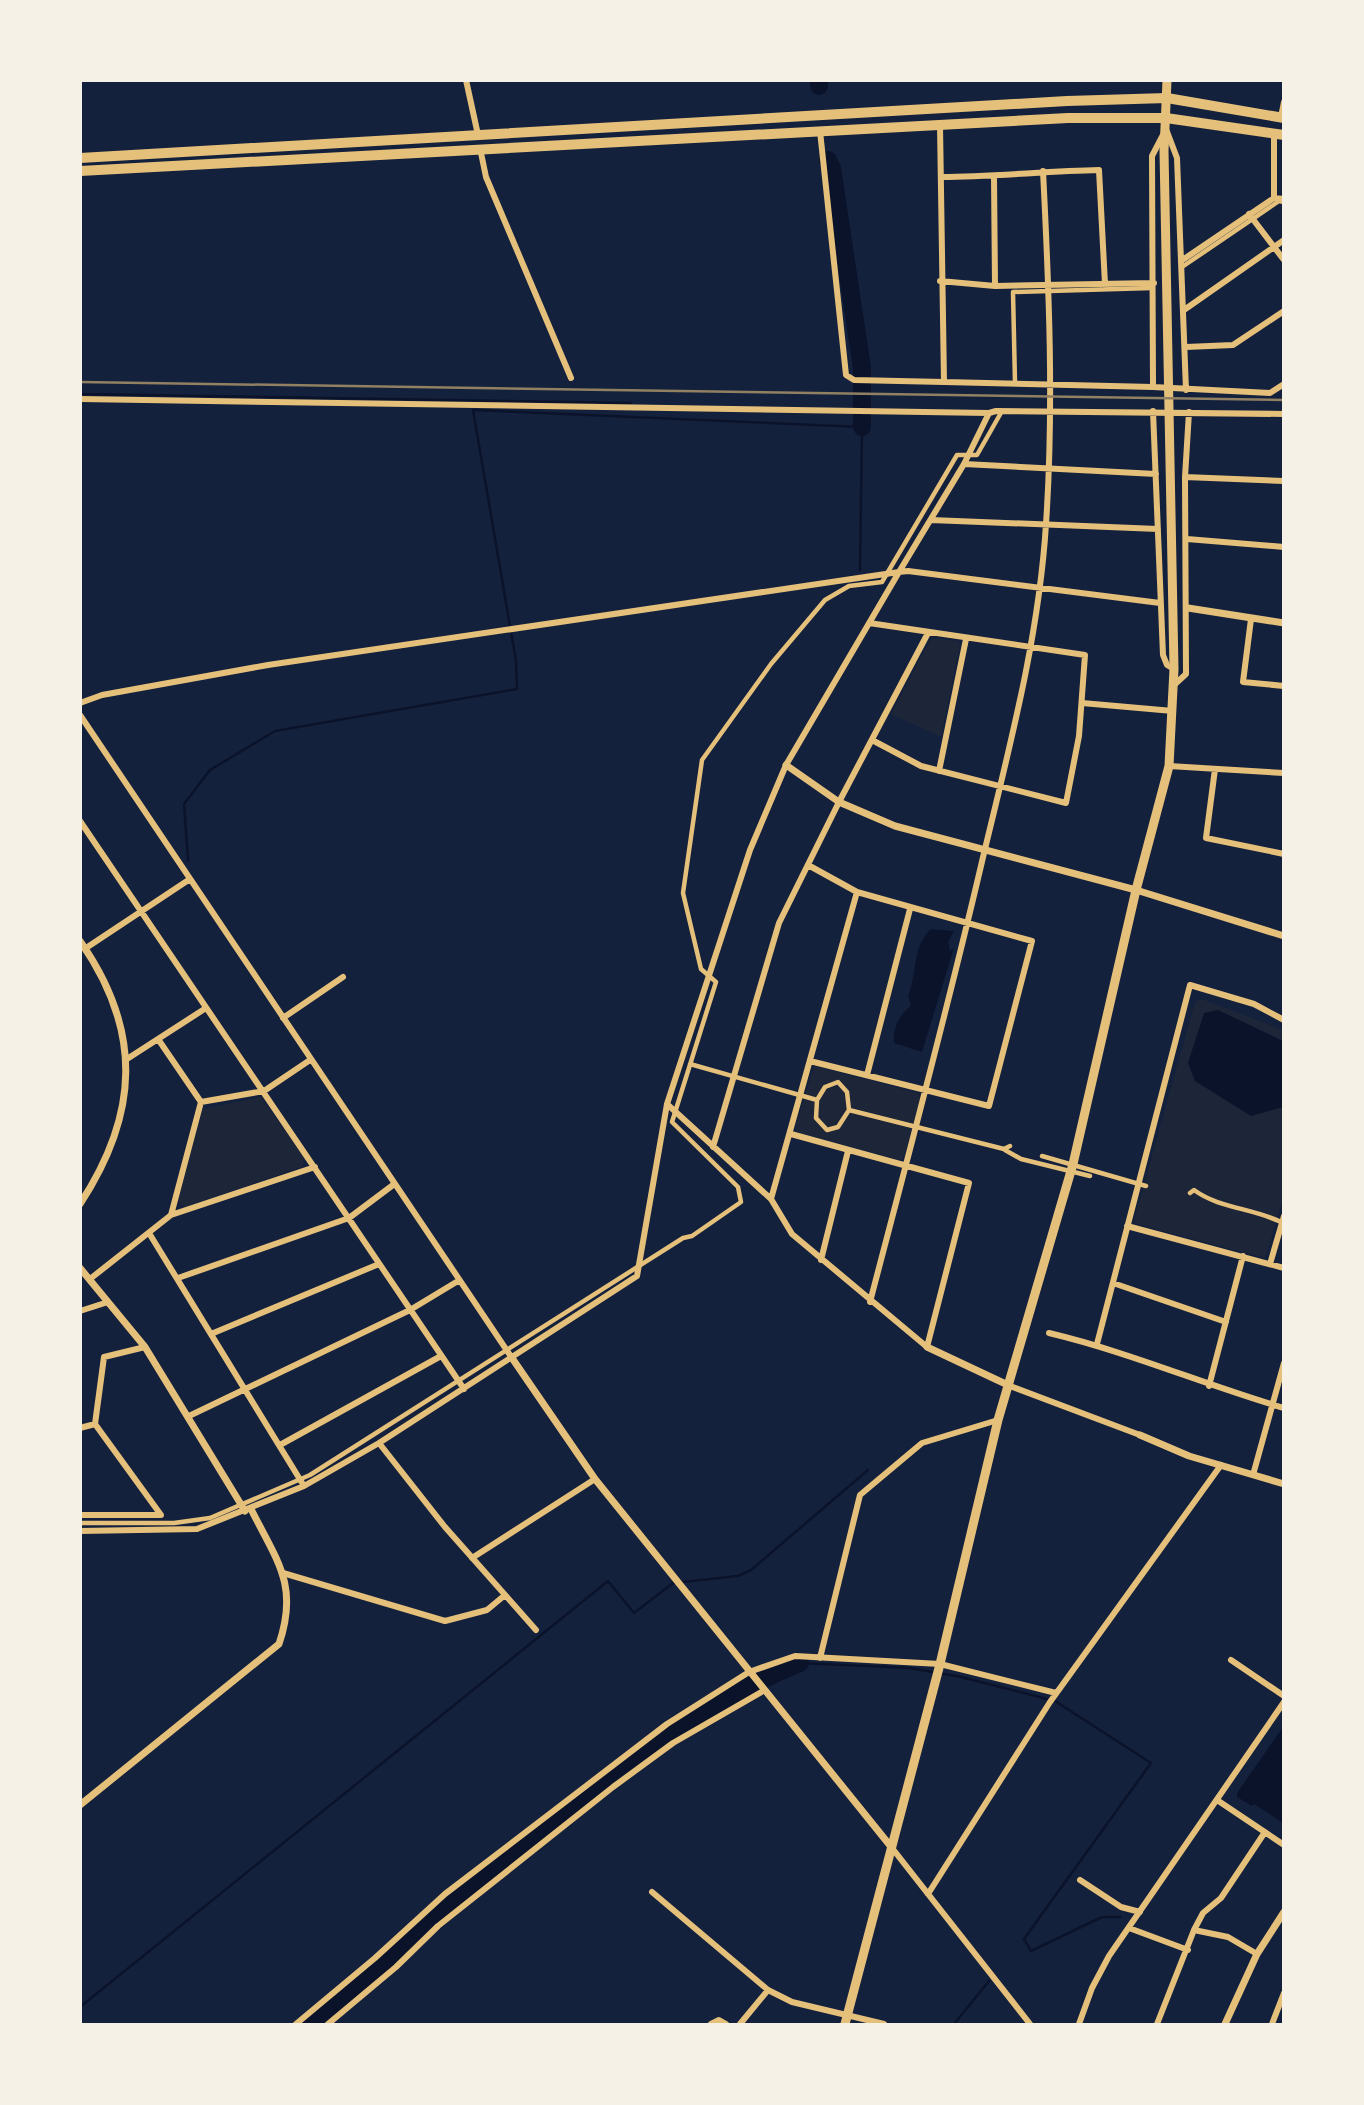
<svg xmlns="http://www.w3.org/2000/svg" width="1364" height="2105" viewBox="0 0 1364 2105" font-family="'Alegreya Sans',sans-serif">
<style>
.green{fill:#1d2539}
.water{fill:#0b132b}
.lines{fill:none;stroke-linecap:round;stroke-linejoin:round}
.stream{stroke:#0b132b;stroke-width:2.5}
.river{stroke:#0b132b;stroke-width:18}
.pedestrian{stroke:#e5c07b;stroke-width:4.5}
.minor{stroke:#e5c07b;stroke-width:6}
.tertiary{stroke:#e5c07b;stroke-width:7}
.primary{stroke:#e5c07b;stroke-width:9}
.trunk{stroke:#e5c07b;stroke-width:10}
.rail{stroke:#918062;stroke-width:2.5}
</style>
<rect width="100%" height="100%" fill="#14213d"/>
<path class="green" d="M934,638L958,641L960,645L941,737L891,714L930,640Z
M1202,999L1283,1030V1199L1265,1258L1136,1224L1134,1220L1195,1002Z
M814,1066L918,1093L920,1098L904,1157L900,1160L797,1132L795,1128Z
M261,1097L305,1159L302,1167L184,1207L178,1201L203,1109Z"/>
<path class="water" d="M931,929L954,931L948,942L950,951L954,948L922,1052L894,1043C893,1027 899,1016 911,1005L908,996C917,975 912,946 931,929Z
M1218,1010L1283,1041V1107L1251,1116L1195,1081L1188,1063L1204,1013Z
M1283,1727L1284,1823H1283L1254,1804L1252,1806L1237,1797V1793Z"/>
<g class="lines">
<path class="stream" d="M80,394L631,403
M188,860L184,804L210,770L275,731L517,689L516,661L473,410L862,427L860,570
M800,1663L910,1668L961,1677L1055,1701L1151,1763L1024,1939L1031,1951L1102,1917H1120
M80,2007L608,1581L634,1613L673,1583L738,1576L751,1570L868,1470
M954,2024L989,1981"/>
<path class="river" d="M819,80V86
M828,160L832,168L862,368V427
M309,2024L407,1945L432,1918L464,1891C570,1809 674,1714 800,1663"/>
<path class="pedestrian" d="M1182,267L1279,201L1284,202
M1015,383L1013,292L1152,288
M690,1064L817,1100
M838,1082L847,1092L849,1110L838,1127L827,1130L816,1118L817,1100L825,1087Z
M849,1110L1004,1149L1010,1146
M1005,1150L1021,1159L1090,1176
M1042,1156L1146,1186
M1190,1193L1194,1190C1220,1209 1254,1208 1283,1223
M80,1523H174L210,1518L310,1475L683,1238L692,1236L741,1202L738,1187L672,1122L716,982L701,969L683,893L702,760L771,664L825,600L849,586L882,582L957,455H977L1002,411"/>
<path class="minor" d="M466,80L478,135
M1281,117L1284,102
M940,125L944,382L1153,387L1270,393L1284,384
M1166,129L1177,158L1186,390
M820,131L846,375L854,380L944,382
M1274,134V198
M480,148L486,177L571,378
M942,177C994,177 1046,171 1099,170L1105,284
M994,177L995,286
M1249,214L1284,260
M1181,261L1274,198L1284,199
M940,281L995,286L1154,283
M1184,310L1284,240
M1186,347L1233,345L1284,311
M1153,387L1152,156L1164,133
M80,399L989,413
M1153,411L1163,655L1167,665L1174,669
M964,464L1156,474
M1185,477L1284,481
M931,520L1158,529
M1187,539L1284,547
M1251,619L1243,682L1284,686
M869,623L1085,655L1079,736L1066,803L921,766L872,740
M1173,686L1186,674L1185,477L1189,412
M80,703L102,695L268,665L899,572L964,464L989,413L996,411L1284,414
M1082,703L1173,711
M80,715L512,1358
M1169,766L1284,773
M1215,769L1206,838L1284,854
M939,771L966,639
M80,821L464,1389
M808,865L857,892L1032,941L989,1106L810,1061
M86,948L190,879
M283,1018L343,977
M127,1059L206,1008
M867,1075L910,909
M201,1102L264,1091L310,1060
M667,1104L771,1199L792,1234L927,1347L969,1183L791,1134
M713,1147L779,923L839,802L928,633
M771,1199L857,892
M171,1215L315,1167
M1127,1226L1284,1268
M149,1233L304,1486
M821,1260L848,1151
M1270,1264L1284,1216
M178,1278L349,1218L393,1185
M90,1279L171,1215L201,1102L158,1039
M1113,1283L1226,1322
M870,1302C909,1153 949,1004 984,853C1010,745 1039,636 1046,524C1054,406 1049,288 1043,171
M80,1311L108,1302
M1049,1333C1129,1352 1205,1385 1284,1408
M211,1334L379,1264
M1097,1344L1190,985L1254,1004L1284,1020
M1010,1386L1140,1435
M1209,1386L1243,1256
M189,1416L410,1310L458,1281
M80,1428L95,1424L104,1357L145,1347
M379,1443L445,1527L536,1630
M280,1445L441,1356
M1253,1475L1284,1363
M80,1515H161L95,1424
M80,1531L197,1529L304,1486L379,1443L637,1276L667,1104L750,850L786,765L899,572L908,571L1160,603
M472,1558L595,1479
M283,1573L445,1621L487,1610L505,1595
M820,1658L860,1495L922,1443L998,1420
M1231,1660L1284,1696
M1217,1800L1284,1845
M892,1848L1030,2024
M1080,1880L1121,1907L1140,1912
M652,1892L768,1990L792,2002L884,2024
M928,1894L1050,1702L1221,1465
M1129,1928L1188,1950
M1194,1930L1203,1913L1221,1898L1265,1832
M296,2024L375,1958L445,1894L667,1724L749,1672L795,1656L940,1664L1056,1693
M328,2024L396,1967L438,1926L613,1787L673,1743L763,1691
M711,2024L719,2020L726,2024
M740,2024L768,1990
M1079,2024L1092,1988L1109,1956L1284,1702
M1157,2024L1194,1930L1228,1937L1257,1954
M1272,2024L1284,1993"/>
<path class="tertiary" d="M1188,608L1284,623
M786,765L839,802L895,826L1136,890L1284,936
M80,941C143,1031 139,1114 80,1204
M80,1268L145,1347L245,1511
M927,1347L1010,1386
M512,1358L595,1479L892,1848
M1140,1435L1189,1456L1284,1484
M80,1805L279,1644C299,1585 277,1561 251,1509
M1225,2024L1257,1954L1284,1912"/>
<path class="primary" d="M845,2024L940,1664L998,1420L1073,1164L1136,890L1169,766L1174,669L1164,151L1167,80"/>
<path class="trunk" d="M80,158L1067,101L1167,98L1284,118
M80,171L1068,118H1166L1284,135"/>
<path class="rail" d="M80,382L1284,400"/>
</g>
<rect width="1364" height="2105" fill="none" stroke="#f6f1e7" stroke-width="164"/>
</svg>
